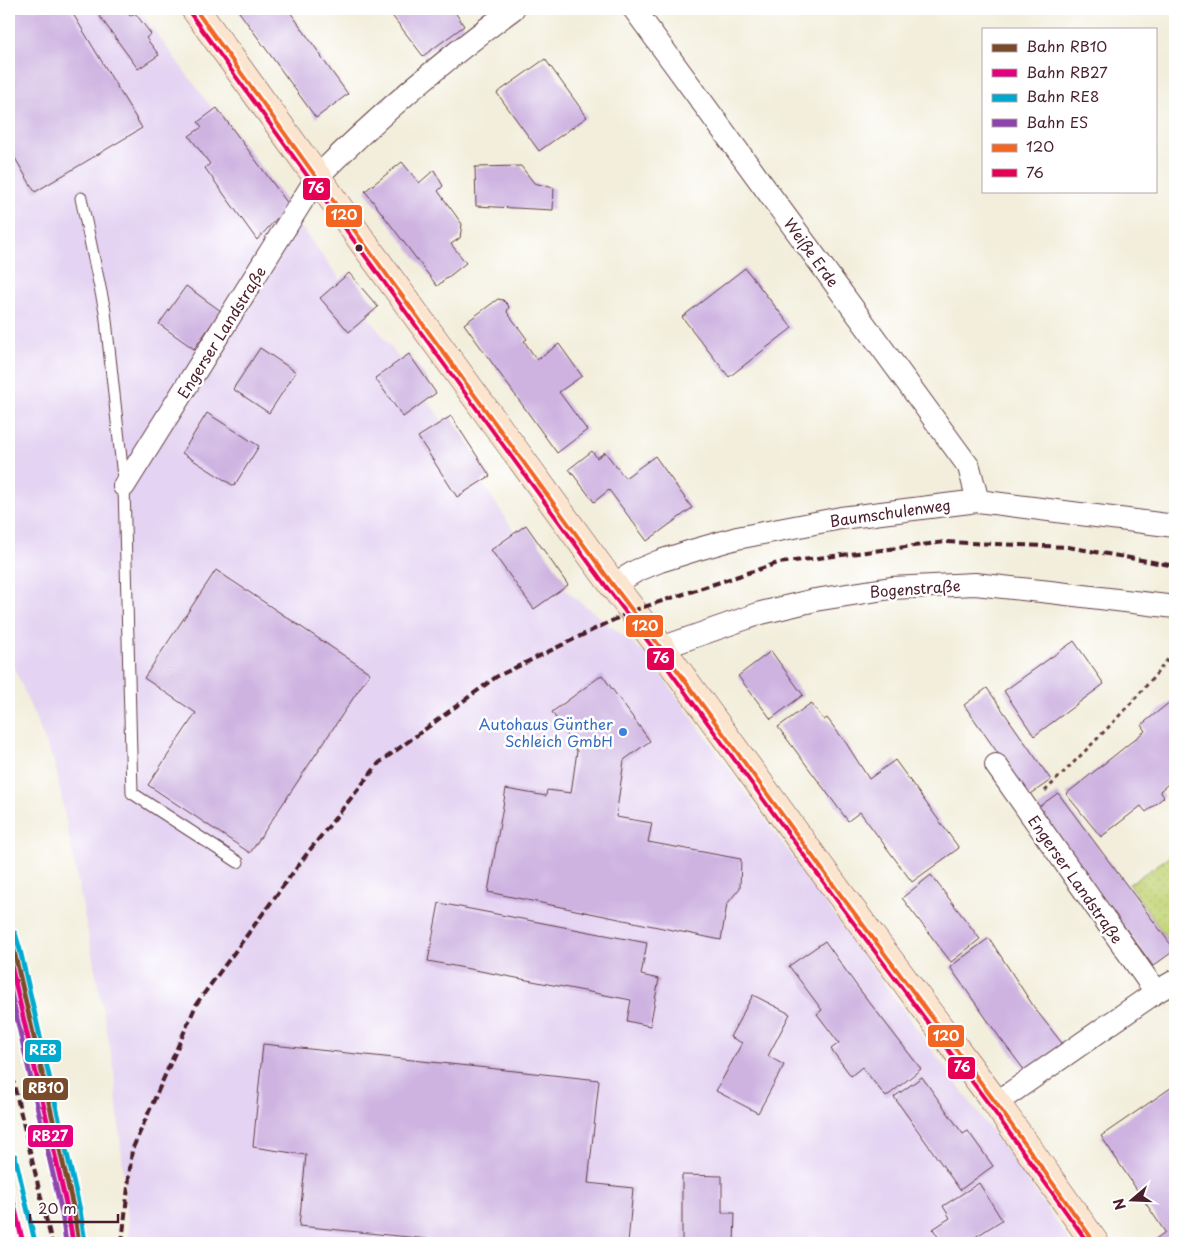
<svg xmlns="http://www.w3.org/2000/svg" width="1184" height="1252" viewBox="0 0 1184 1252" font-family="'Playpen Sans',sans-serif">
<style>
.built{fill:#e4d3f2}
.grass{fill:url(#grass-dots);stroke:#867a50}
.building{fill:#ceb3e1}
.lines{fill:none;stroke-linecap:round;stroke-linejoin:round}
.service-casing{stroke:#633e45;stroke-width:13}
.minor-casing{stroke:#633e45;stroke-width:24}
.secondary-casing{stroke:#633e45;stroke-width:29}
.path{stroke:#633e45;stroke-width:3;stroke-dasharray:4 4;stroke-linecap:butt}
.service{stroke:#fff;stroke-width:11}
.minor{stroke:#fff;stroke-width:22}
.secondary{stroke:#fce5cf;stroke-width:28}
.rail{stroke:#4a1f2b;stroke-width:4;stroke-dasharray:8 4;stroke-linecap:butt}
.bus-1-casing{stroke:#fff;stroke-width:8}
.bus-2-casing{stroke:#fff;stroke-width:8}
.bus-1{stroke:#f26522;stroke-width:4}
.bus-2{stroke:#e50056;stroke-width:4}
.rail-1-casing{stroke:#fff;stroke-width:9}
.rail-2-casing{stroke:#fff;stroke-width:9}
.rail-3-casing{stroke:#fff;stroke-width:9}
.rail-4-casing{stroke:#fff;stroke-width:9}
.rail-1{stroke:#7a4b2a;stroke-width:5}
.rail-2{stroke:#e5007d;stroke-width:5}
.rail-3{stroke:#00a9ce;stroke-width:5}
.rail-4{stroke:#8e44ad;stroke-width:5}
.bus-dot{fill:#4a1f2b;stroke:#fff;stroke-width:2}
.shop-dot{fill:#3f7fe0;stroke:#fff;stroke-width:2}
.labels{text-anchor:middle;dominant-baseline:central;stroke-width:5;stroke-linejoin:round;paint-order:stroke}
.street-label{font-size:15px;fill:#4a1f2b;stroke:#fff}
.shop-label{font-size:15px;fill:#366cbe;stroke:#fff;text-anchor:end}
.line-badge{stroke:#fff;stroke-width:2}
.badge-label{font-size:14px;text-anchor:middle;font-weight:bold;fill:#fff}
</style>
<defs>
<pattern id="grass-dots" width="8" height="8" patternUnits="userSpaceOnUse" patternTransform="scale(1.25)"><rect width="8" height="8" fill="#c2d476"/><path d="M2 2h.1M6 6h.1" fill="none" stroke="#a8b666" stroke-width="1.8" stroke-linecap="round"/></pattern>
</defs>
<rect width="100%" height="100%" fill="#fff"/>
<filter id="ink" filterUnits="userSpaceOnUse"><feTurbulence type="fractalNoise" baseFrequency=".02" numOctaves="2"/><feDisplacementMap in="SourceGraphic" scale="10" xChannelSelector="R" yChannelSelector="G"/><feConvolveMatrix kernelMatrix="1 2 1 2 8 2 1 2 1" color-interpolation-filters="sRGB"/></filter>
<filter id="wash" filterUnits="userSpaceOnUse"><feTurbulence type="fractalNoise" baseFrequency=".0096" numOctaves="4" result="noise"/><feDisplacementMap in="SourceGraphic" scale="20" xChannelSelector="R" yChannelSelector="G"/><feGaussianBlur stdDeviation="1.12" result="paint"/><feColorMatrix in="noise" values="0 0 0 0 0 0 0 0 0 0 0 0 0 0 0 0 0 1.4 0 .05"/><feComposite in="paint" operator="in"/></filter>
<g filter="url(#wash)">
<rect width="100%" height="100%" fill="#f2eedb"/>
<path class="built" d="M9,9H138L408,370L540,570L646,654L828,907L1022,1173L1071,1243H130L113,1062L55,765L9,655Z"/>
<path class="grass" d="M1175,853V951L1129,884Z"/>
<g id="blocks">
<path class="building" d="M9,9H70L142,128L35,192L9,148Z
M105,9H125L130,16L135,13L151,34L146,38L159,55L138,69L98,14Z
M237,9H288L322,57H321L348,94L316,118Z
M387,9H453L464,26L423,56Z
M545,59L587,117L539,151L497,93Z
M217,108L289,205L257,240L205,168L210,164L189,136L202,127L198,122Z
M402,162L419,183L434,170L443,186L438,191L462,224L460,238L451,244L466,263L437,286L365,191Z
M521,166L534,183L554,188L553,210L476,206L475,167Z
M745,268L792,328L729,377L682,317Z
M349,273L378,307L349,332L320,298Z
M186,286L221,311L194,349L159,324Z
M498,299L503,300L509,306L507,312L527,339L524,341L537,360L559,344L582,376L559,392L587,430L557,453L464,324Z
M260,348L296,372L269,413L233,389Z
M409,354L436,393L403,417L375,378Z
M207,413L259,446L234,486L182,453Z
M451,416L490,476L457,497L418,437Z
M592,451L597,458L605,452L625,478L655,456L692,508L647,541L609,490L594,502L569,469Z
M526,525L568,585L534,609L491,550Z
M216,570L370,673L250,853L148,785L196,713L144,678Z
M1074,641L1104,684L1034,736L1004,691Z
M771,651L803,695L771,719L738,676Z
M602,675L650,741L624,760L616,817L652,823L648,842L741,859L740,888L727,904L721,940L488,892L506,789L546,796L547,790L571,793L577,751L552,712Z
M987,688L1051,780L1028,796L964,705Z
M1175,698V778L1160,791L1164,797L1146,812L1141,806L1101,837L1066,794L1145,731L1141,725Z
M811,703L824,720L827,718L846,743L869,779L895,760L959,848L912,882L860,812L848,821L778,727Z
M1058,793L1175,950L1153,966L1037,808Z
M931,875L980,939L951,962L902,898Z
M439,903L647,943L641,975L659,979L650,1026L627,1021L631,1000L428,961Z
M989,938L1036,1010L1065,1047L1028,1075L1000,1038L950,967Z
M825,941L856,985L921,1069L886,1097L862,1067L851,1076L831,1049L839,1043L817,1014L822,1010L789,966Z
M753,995L790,1014L768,1056L784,1065L758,1113L716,1091L742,1043L730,1037Z
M263,1044L599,1080L588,1183L633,1188L628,1243H468L299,1226L306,1155L253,1147Z
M922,1077L963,1134L968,1131L993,1166L960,1190L894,1097Z
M1175,1085V1243H1150L1165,1232L1101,1136Z
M682,1175L722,1176V1213H735L734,1243H682Z
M979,1183L1002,1220L966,1243H942L933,1229L950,1218L943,1206Z"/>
</g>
</g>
<g filter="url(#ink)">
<use href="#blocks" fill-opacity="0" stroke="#633e45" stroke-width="1"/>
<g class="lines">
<g class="service-casing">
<path id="service" d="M81,198L105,311L124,486L132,793L238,862"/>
</g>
<g class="minor-casing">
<path id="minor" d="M634,9L969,467L978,501
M124,486L317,177C378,116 444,60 513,9
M613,585L636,571L660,561L695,550L737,538L841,518L978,501L1175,526
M661,648L761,613L815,600L891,588L975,584L1050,592L1175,607
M996,765L1156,992
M996,1103L1156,992L1175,981"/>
</g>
<g class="secondary-casing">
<path id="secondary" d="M195,9L317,177L365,245L613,585L661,648L840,894L996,1103L1095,1243"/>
</g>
<path class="path" d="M1045,791C1090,746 1137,701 1175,650"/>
<use href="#service" class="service"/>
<use href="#minor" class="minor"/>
<use href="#secondary" class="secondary"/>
<path class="rail" d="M9,1064L52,1243
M122,1243L132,1150L197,1003L309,851L379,763L496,677L632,611L778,563L945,542L1068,547L1175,566"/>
<g class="bus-1-casing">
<path id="bus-1" d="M195,9L365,245L613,585L661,648L840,894L996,1103L1095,1243"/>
</g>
<g class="bus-2-casing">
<path id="bus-2" d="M190,13L360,249L608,589L656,652L835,898L991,1107L1088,1243"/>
</g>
<use href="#bus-1" class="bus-1"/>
<use href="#bus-2" class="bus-2"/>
<g class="rail-1-casing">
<path id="rail-1" d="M9,935L14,951L74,1211L79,1243"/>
</g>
<g class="rail-2-casing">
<path id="rail-2" d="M9,956L68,1212L73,1243
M9,1184L23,1243"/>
</g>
<g class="rail-3-casing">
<path id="rail-3" d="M15,933L20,950L80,1210L85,1242
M15,1156L35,1242"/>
</g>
<g class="rail-4-casing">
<path id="rail-4" d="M9,984L62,1213L66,1243"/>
</g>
<use href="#rail-1" class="rail-1"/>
<use href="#rail-2" class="rail-2"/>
<use href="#rail-3" class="rail-3"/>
<use href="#rail-4" class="rail-4"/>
</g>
</g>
<circle class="bus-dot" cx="359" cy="248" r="4.5"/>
<circle class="shop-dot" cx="623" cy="732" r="5"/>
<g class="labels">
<g class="street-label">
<text transform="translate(812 252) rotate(54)">Weiße Erde</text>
<text transform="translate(221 332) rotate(-58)">Engerser Landstraße</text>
<text transform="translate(890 512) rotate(-8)">Baumschulenweg</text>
<text transform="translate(915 588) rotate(-4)">Bogenstraße</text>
<text transform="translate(1076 879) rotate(55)">Engerser Landstraße</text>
</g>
<g class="shop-label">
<text x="613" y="723">Autohaus Günther<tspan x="613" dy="17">Schleich GmbH</tspan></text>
</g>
</g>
<g class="line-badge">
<rect x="302" y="177" width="29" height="24" rx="5" fill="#e50056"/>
<rect x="325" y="204" width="38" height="24" rx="5" fill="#f26522"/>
<rect x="625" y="614" width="39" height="24" rx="5" fill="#f26522"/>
<rect x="646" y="647" width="29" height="24" rx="5" fill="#e50056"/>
<rect x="927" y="1024" width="38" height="24" rx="5" fill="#f26522"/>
<rect x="24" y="1039" width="38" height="24" rx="5" fill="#00a9ce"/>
<rect x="947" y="1056" width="29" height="24" rx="5" fill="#e50056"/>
<rect x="22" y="1077" width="47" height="24" rx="5" fill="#7a4b2a"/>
<rect x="27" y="1124" width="47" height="24" rx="5" fill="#e5007d"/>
</g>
<g class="badge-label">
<text x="316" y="193">76</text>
<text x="344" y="220">120</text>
<text x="645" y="631">120</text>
<text x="661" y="663">76</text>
<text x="946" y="1041">120</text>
<text x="43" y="1055">RE8</text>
<text x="962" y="1072">76</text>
<text x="46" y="1093">RB10</text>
<text x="50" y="1141">RB27</text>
</g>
<rect width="1184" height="1252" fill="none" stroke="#fff" stroke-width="30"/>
<rect x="982" y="28" width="175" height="165" fill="#ffffff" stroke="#b7a5aa"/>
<rect x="992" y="44" width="25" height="8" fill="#7a4b2a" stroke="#b7a5aa"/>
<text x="1026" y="52" font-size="15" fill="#4a1f2b">Bahn RB10</text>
<rect x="992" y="69" width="25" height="8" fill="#e5007d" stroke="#b7a5aa"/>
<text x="1026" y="78" font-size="15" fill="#4a1f2b">Bahn RB27</text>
<rect x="992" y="94" width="25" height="8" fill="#00a9ce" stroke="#b7a5aa"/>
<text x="1026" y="102" font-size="15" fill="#4a1f2b">Bahn RE8</text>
<rect x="992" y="119" width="25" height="8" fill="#8e44ad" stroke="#b7a5aa"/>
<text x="1026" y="128" font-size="15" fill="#4a1f2b">Bahn ES</text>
<rect x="992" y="144" width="25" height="8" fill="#f26522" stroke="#b7a5aa"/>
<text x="1026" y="152" font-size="15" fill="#4a1f2b">120</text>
<rect x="992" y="169" width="25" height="8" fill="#e50056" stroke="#b7a5aa"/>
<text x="1026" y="178" font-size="15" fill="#4a1f2b">76</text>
<g transform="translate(1132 1200) rotate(251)" stroke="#ffffff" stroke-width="4" paint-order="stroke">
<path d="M0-4L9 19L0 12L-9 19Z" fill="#4a1f2b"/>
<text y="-8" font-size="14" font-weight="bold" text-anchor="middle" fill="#4a1f2b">N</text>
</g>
<path d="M30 1214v8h88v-8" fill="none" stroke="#4a1f2b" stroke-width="2.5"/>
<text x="38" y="1214" font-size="15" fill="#4a1f2b" stroke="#ffffff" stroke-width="4" paint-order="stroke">20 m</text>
</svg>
